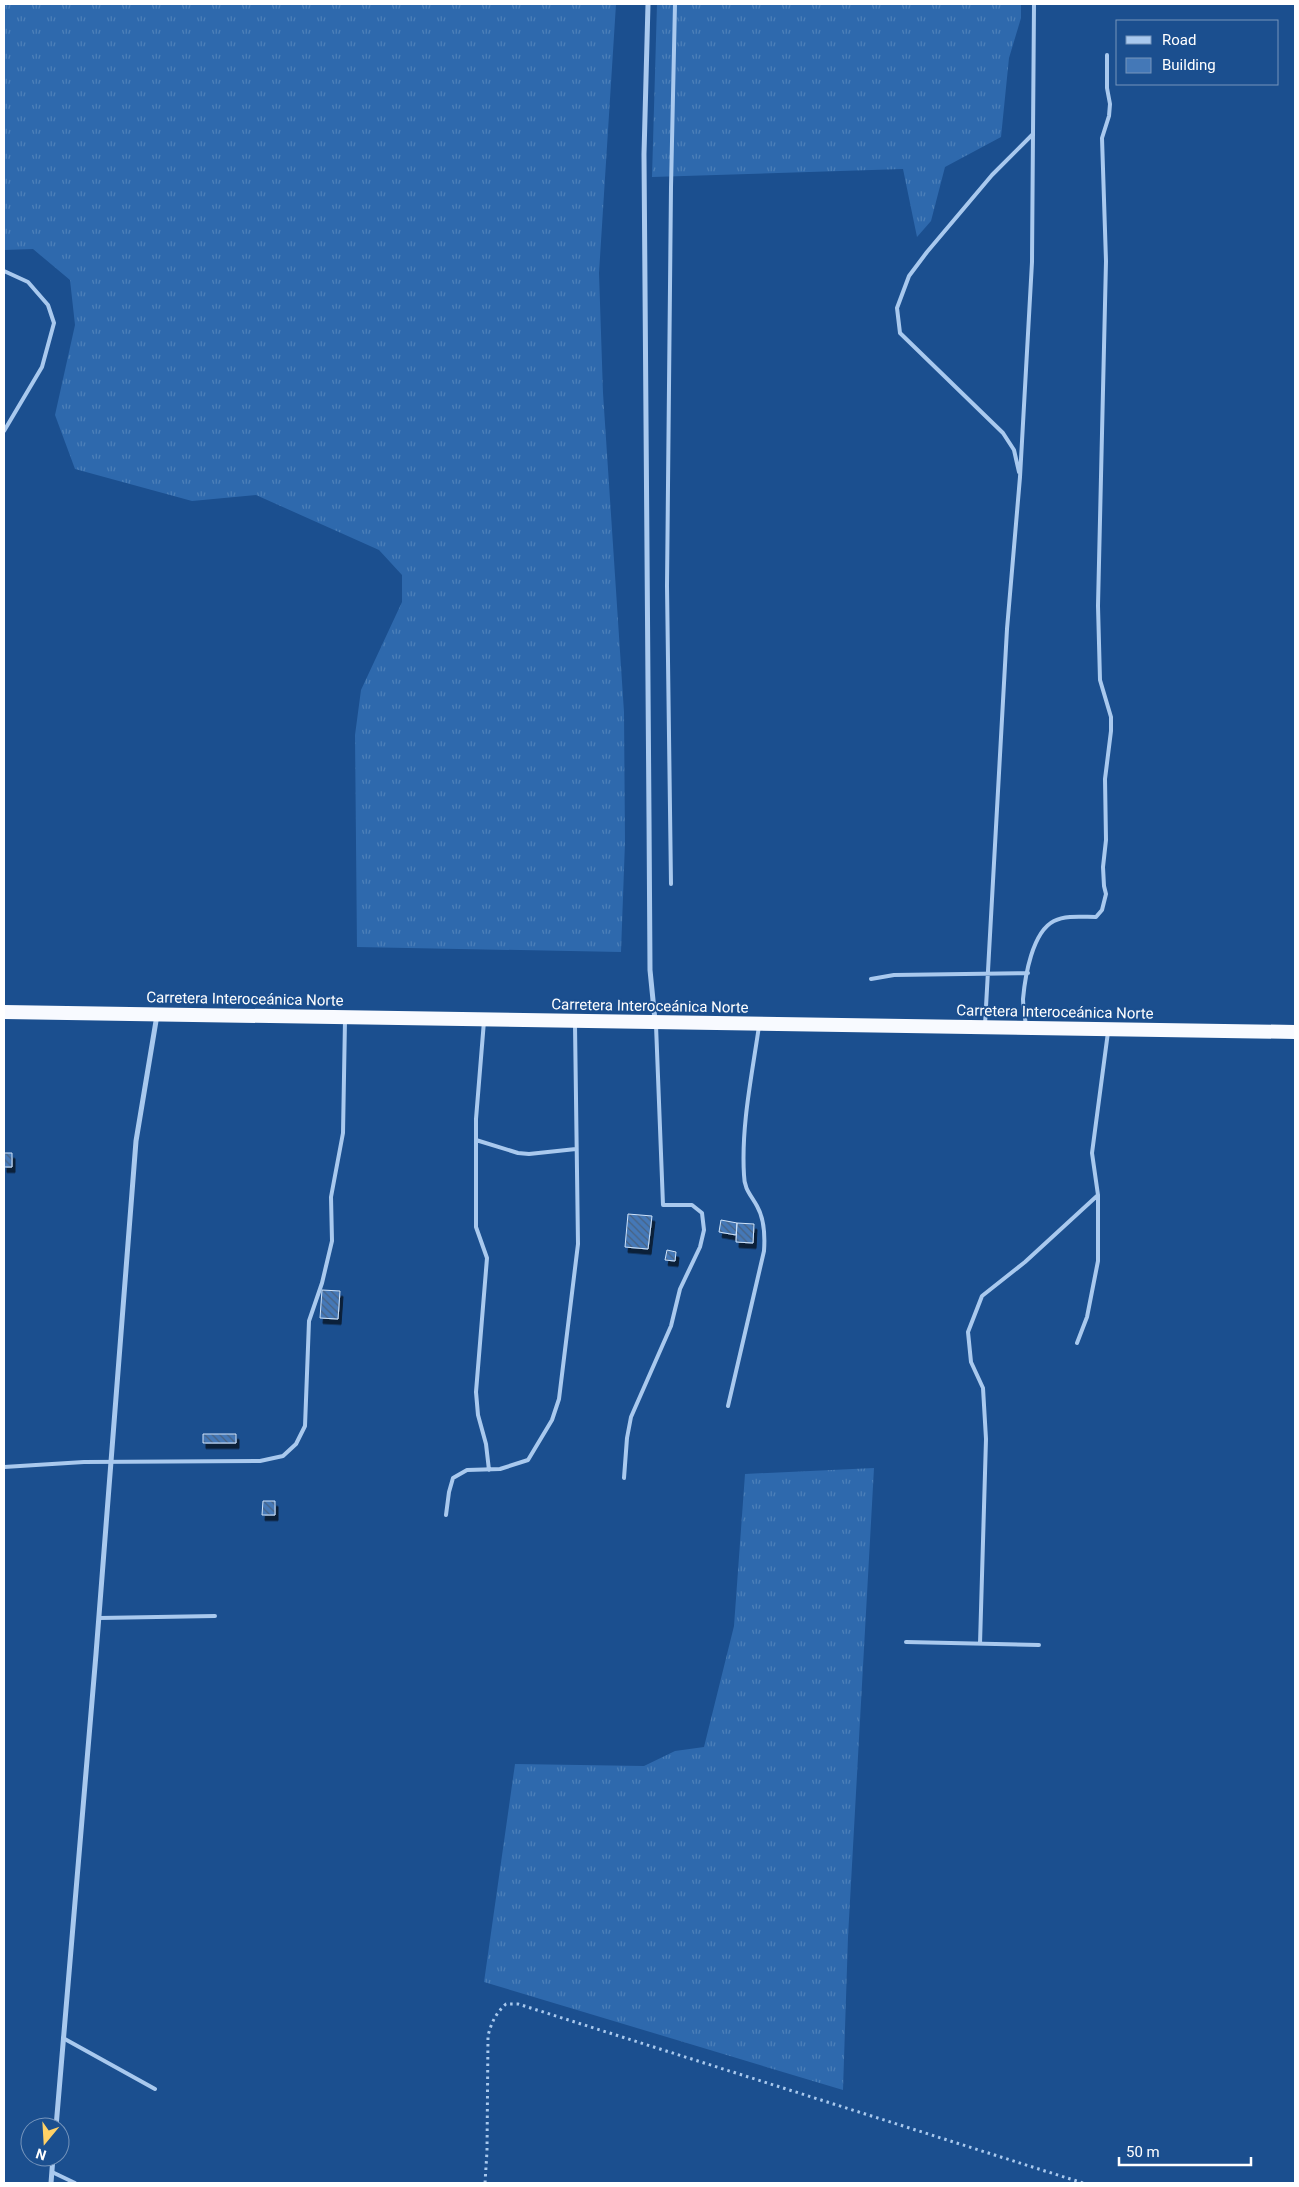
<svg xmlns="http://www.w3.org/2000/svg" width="1299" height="2187" viewBox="0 0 1299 2187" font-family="Roboto,sans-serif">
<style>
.grass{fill:url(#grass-tufts)}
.building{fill:url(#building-back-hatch);stroke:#cfe3fa;filter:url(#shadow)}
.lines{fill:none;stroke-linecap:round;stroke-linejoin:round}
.path{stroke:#a9c9ee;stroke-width:3;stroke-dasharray:2.5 4;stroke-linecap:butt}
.service{stroke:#a9c9ee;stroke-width:4}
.minor{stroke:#a9c9ee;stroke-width:5}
.trunk{stroke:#f8faff;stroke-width:14}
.labels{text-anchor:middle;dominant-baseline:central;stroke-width:4;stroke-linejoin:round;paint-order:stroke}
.street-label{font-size:15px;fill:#fff;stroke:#1b4f8f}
</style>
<defs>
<pattern id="grass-tufts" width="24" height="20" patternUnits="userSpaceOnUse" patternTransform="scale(1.25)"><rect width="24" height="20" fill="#2e69ad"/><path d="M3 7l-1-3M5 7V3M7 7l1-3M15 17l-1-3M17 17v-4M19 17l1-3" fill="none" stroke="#4d80b9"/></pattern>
<pattern id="building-back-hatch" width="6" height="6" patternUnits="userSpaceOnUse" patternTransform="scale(1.25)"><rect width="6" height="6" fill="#4478b7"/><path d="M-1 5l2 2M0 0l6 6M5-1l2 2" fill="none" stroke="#486282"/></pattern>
<filter id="shadow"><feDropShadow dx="3" dy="5.5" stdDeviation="0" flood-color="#0009"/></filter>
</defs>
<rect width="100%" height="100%" fill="#1b4f8f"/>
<path class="grass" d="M4,4H616L599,273L603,393L624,712L625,842L621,952L357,947L355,735L361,690L402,602V575L379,550L256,495L192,501L75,469L55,415L75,325L70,280L33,249L4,250Z
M657,4H1021V18L1009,58L1001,137L945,167L931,221L917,237L903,169L652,177Z
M874,1468L848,1937L843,2090L484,1982L515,1764L644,1766L675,1751L704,1747L734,1626L745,1474Z"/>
<path class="building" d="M4,1153H12V1167H4Z
M628,1214L652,1216L648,1249L625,1247Z
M721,1220L737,1223L736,1235L719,1232Z
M737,1223L754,1224L753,1243L736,1242Z
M667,1250L676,1252L675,1261L665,1260Z
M322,1290L340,1291L338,1319L320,1318Z
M203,1434H236V1443H203Z
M263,1501H275V1515H262Z"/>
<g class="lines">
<path class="path" d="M485,2183L487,2151L488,2036C491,2023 496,2013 506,2004H518L1083,2183"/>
<path class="service" d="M4,271L28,282L48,305L54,323L42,367L4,431
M1019,472L1014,450L1003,433L900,333L897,308L909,276L927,252L992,175L1033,134
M671,884L667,586L671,187L675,4
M871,979L894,975L1028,973
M484,1021L476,1119V1227L487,1258L476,1392L478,1415L486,1444L489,1470
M985,1025L1007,629L1020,477L1032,262L1034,4
M1026,1026C1025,1017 1023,1007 1023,999C1025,977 1032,932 1054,921C1066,915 1082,917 1096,917L1102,910L1106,894L1104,886L1103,867L1106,840L1105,779L1111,731V717L1100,680L1098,606L1106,261L1102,138L1109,116L1110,104L1107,88V55
M476,1140L518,1153L529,1154L576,1149
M1077,1343L1087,1317L1098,1261V1195L1092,1153L1108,1032
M728,1406L764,1251C765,1237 765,1220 757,1206C751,1195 744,1189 744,1175C741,1126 752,1075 759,1026
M4,1467L84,1462L260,1461L283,1456L296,1444L305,1426L309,1321L322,1283L332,1241L331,1197L343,1133L345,1020
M624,1478L627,1438L631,1417L671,1326L680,1289L700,1247L704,1230L702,1213L692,1205H663L656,1025
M446,1515L449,1492L453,1478L467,1470L500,1469L528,1460L552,1420L559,1399L578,1244L575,1025
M99,1618L215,1616
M906,1642L1039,1645
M980,1644L986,1439L983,1388L971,1362L968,1332L982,1296L1025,1262L1098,1195
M63,2038L155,2089
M52,2172L75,2183"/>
<path class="minor" d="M648,4L644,154L649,817L650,970L655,1020
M56,2127L96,1654L136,1141L157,1015
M51,2183L53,2157"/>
<path class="trunk" d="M4,1012L1295,1032"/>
</g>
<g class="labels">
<g class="street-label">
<text transform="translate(245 999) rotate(1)">Carretera Interoceánica Norte</text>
<text transform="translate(650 1006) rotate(1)">Carretera Interoceánica Norte</text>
<text transform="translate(1055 1012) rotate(1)">Carretera Interoceánica Norte</text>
</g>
</g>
<rect width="1299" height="2187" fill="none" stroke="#ffffff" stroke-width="10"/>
<rect x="1116" y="20" width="162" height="65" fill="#1b4f8f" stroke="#7695bc"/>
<rect x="1126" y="36" width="25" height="8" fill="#a9c9ee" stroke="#7695bc"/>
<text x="1162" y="45" font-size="15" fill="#ffffff">Road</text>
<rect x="1126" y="58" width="25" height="15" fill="#4478b7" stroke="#7695bc"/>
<text x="1162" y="70" font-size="15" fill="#ffffff">Building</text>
<g transform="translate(45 2142) rotate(198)"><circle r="24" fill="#1b4f8f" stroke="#7695bc"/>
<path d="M0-4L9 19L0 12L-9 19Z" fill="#ffd166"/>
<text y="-8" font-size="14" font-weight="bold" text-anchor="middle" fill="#ffffff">N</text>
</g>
<path d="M1119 2157v8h132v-8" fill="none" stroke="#ffffff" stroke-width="2.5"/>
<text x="1126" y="2157" font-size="15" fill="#ffffff" stroke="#1b4f8f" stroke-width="4" paint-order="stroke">50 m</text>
</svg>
